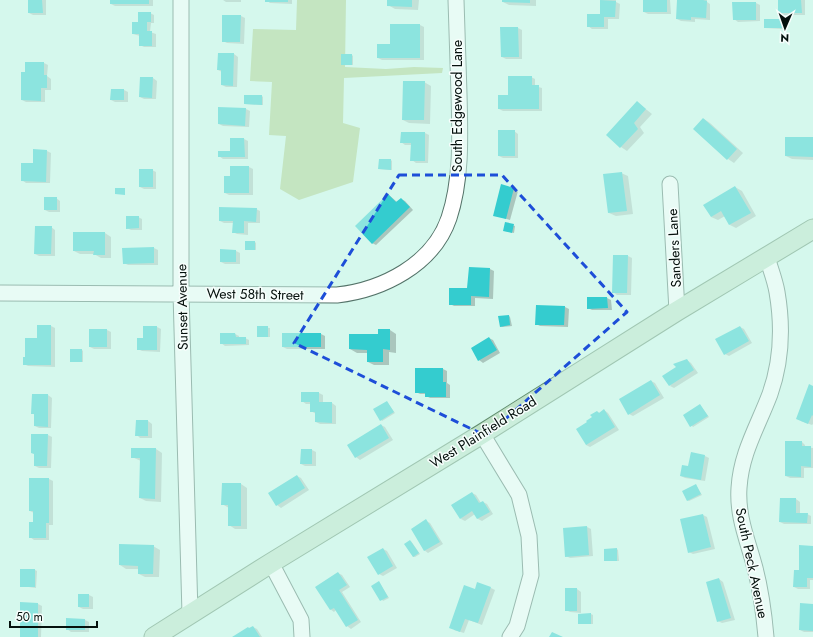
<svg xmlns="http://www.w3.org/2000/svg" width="813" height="637" viewBox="0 0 813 637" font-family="Jost,sans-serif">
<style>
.green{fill:#afce8c}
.shadow{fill:#0003}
.building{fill:#34cccf}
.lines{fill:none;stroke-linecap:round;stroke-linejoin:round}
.minor-casing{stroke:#547369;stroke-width:17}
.major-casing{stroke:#618c6d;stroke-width:21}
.minor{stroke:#fff;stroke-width:15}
.major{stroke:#bee2c7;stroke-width:19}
.marked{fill:none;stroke:#1d4ed8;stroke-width:3;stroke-dasharray:8 5;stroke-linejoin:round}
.labels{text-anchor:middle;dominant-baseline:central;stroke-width:3;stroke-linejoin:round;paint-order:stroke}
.street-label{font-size:14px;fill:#05110d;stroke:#f7fefc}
</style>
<rect width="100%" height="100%" fill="#d5f8ed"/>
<path class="green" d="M297,0H346L345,67L386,69L414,67L443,68L442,73L344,78L343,123L360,128L353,182L299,200L280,189L286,136L269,135L272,82L250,81L253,29L296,30Z"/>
<path class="shadow" d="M29,0H46V15H33L29,13Z
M111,0H153V6H115L111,4Z
M223,0H241V2H226Z
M266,0H292V4L270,3Z
M388,0H419L418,10L395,9L388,5Z
M503,0H536V6L509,5L503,2Z
M601,0H616V2L620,4L619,19H608V29H592L588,26L601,15Z
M644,0H670L671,14H648L644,12Z
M678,0H707V2L710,4V20L695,19V22L681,21L677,19Z
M779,0H805V15H783L779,13Z
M756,3L760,5V21L738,22L734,19Z
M150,13L154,15V23H151L150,32L156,34V47H144L140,45V36L133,34L139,23Z
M241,16L245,18L244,44L227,43L223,41Z
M781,20H783V29L765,28Z
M420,25L424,27V60H382L378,58L391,45Z
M518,28L522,30V59H506L502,57Z
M234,54L238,57L237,87H226L222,85V72L218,70Z
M352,55L353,56V65L342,64Z
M44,63L48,65L47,76L51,79V90H45V102H26L22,100L26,73Z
M531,77L535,79V86L542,88V111H503L499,109L509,96Z
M153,78L157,81L156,99H144L140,97Z
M424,82L431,86L430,124L409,123L403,120Z
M124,90L128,92V102H115L111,100Z
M262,96L263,97V105L245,104Z
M637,102L652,114L640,127L644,133L627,151L621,147L607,135Z
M246,109L250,111L249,127L223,126L219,124Z
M704,119L710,123L743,153L734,163L728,159L695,129Z
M514,131L518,134V158H503L499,156Z
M425,133L429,135L428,163H416L412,160V145H405L401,142Z
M813,138V160L792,159L786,156Z
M231,139H244L248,141V159H223L219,156L231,152Z
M47,151L51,153L50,183H26L22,180L34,164Z
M391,160L392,161V170L379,169Z
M231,167H249L253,169V195H229L225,193L231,177Z
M152,170L156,172V189H144L140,187Z
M621,173L628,176L633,214L616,216L609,213Z
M502,185L518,191L510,220L494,215Z
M735,187L742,191L756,216L736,228L730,225L725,216L718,220L711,217Z
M389,195L397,202L401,199L405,201L413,210L376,245L372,243Z
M56,198L60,201V212H49L45,210Z
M256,209L260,211V223H248V235L237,234L233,232L234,223H224L220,221Z
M138,217L142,219V230H131L127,228Z
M506,223L515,226L514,233L505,231Z
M51,227L55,230V256H39L35,254Z
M105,233L111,237V258H101L94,254H80L74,251Z
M255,242L256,243V250L246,249Z
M154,248L158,250V265H128L124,263Z
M221,250L236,251L240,253V264H225L221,262Z
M628,256L632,258L631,295H617L613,292Z
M490,269L494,271L493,299L475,298V306H454L450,304L469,289Z
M588,298H607L611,300L612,310H592L588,308Z
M565,307L569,309L568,327L540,326L536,324Z
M509,316L510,317L512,326L502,327L500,326Z
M51,326L55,328V367L28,366L24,364L38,339Z
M157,327L161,329L160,352L142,351L138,349L144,339Z
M258,327L270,328V337H260Z
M740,327L744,329L752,343L729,356L725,354Z
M90,330H107L111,332V349H94L90,347Z
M390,330L396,334V353L389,352V365H374L368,362V353H357L350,349Z
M235,334L239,336V338H245L249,340V345L225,346L221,343Z
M283,334H321L325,336V349H287L283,347Z
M489,338L493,340L500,353L483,363L479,360Z
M82,350L83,351V362L71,361Z
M687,360L691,363L698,373L674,388L670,386Z
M443,369L447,371V383L450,385V398H430L426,396V394H420L416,392Z
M651,381L655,383L664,398L633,416L629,414Z
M813,387V424L812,425L801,421Z
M319,393L323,395V403H332L336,406V424H320L316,422V414L311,411V404H306L302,401Z
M48,395L52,398L51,428H39L35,426V415L32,413Z
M387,402L395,413L382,421L381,420Z
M700,405L709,417L693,427L684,416Z
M604,410L608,413L619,430L590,447L586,445L588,423L597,412L600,413Z
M137,421H148L152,424V438H140L137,435Z
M381,425L385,427L393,440L360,460L356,457L348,445Z
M48,435L52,437L51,468H39L35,466Z
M802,442L805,445V447L813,448V468H804V478H790L786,476Z
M156,449L162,453L161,502L146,501L140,498L141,461L132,457Z
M302,450H312L316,452V466H305L301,464Z
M691,453L705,456L709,458L705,481L685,478L681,476L689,468Z
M297,476L301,478L309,490L281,508L277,505Z
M49,479L53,481V525H49V540H34L30,537L34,523V513L30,511Z
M223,484H241L247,488V529H235L229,525V508L222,504Z
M696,485L702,495L689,501L687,500Z
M472,493L476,495L481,503L483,502L487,504L493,514L482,521L478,519L475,514L465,521L461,519Z
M796,499L800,502V514H807L811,516V524H784L780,522Z
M703,515L707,517L715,549L693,554L689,552Z
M426,521L430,523L443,544L428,553L424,550Z
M587,527L591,529L593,556L570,558L566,556Z
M411,541L420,554L415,557H413Z
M153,546L160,550L159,577H145L139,574V569H126L120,565Z
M813,547V580H810V589H798L794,587L800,571Z
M383,549L387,551L397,568L383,576L379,574Z
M617,549L618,550L619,561H605Z
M35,570L37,571L36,588L21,586Z
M338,573L342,575L350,587L342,592L361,622L351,629L347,626L336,610L334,612L330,609Z
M719,579L723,582L735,620L722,623L718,621Z
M379,582L389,598L383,601L373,586Z
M491,588L495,590L482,625L469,620L464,633L454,630L475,590Z
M577,589L581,592V613L570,612L566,610Z
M89,595L93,597V609H83L79,607Z
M38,604L42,606L41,637H21Z
M813,605V632H804L800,630Z
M591,614L593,615V624H579Z
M85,620L89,622V632H71L67,629Z
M253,627L257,629L262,637H233Z"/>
<path class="building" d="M28,0H42L43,13H28Z
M110,0H149V4H110Z
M265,0H288V2H265Z
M387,0H412V7L387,6Z
M502,0H530V3L502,2Z
M600,0L616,1L615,17H604V27H587V14H600Z
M643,0H667V12H643Z
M677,0H703L707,1L706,18L691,17V20L676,19Z
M778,0H801L802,13H778Z
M732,2H756V20H733Z
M138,12H151V22H147V31H152V46H139V34H132V22H138Z
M222,15H241L240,42H222Z
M764,19H782V28H764Z
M390,24H420V58H377V44H390Z
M500,27H518L519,57H501Z
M218,53H234L233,86L221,85V70H217Z
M341,54H352V65H341Z
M25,62H44V75H47V88H41V101L21,100V72H25Z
M508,76H532V85H539V109H498V95H508Z
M140,77H153L152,98L139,97Z
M403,81H425L424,120H402Z
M111,89H124V100H110Z
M244,95H262V105L244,104Z
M637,101L646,109L634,123L638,129L620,148L606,135Z
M218,107L246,108L245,126L218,124Z
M703,118L737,149L727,160L693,129Z
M498,130H515V156H498Z
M401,132H425V161H410L411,143H400Z
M785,137H813V157L785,156Z
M230,138H244L245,157H218V151H230Z
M33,149L47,150L46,182L21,181V163H33Z
M379,159H391V170L378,169Z
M230,166H249V193H224V176H230Z
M139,169H153V187H139Z
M622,172L627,211L608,213L603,174Z
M501,184L514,188L506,219L493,216Z
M735,186L751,213L729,225L721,211L711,217L703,205Z
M115,188H125V195L115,194Z
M388,194L396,202L401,198L410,207L372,244L355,226Z
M44,197H57V210H44Z
M219,207L257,208L256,222L244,221V233H232L233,221H219Z
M126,216H139V228L126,229Z
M505,222L514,224L512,233L503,231Z
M35,226H52L51,254H34Z
M73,232H105V255H93L94,251H73Z
M245,241H255V250H245Z
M154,247V263L123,264L122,248Z
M220,249L236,250V262H220Z
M613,255H628L627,293H612Z
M469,267L490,268L489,297L471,296V305H449V288H467Z
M587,297H607L608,308L587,309Z
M536,305L565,306L564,325H535Z
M509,315L510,325L500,327L498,316Z
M37,325H51V365H23V357H25V338H37Z
M143,326H157V350H137V338H143Z
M257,326H268V337H257Z
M740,326L749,341L724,355L715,339Z
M89,329H107V347H89Z
M378,329H390V350L383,349V362H367V350L349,349V334H378Z
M220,333H235L236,337H246V344H220Z
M282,333H321V347H282Z
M489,337L497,350L478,361L471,348Z
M70,349H82V362H70Z
M687,359L694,370L669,386L662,376L676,367L673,364Z
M415,368H443V382H446V397H425V393H415Z
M651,380L660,395L628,415L619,399Z
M809,384L813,386V416L812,415L808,424L796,419Z
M301,392H319V402H332V423L315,422V412H310V402H301Z
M32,394H48V427L34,426V414H31Z
M387,401L394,412L380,421L373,409Z
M700,404L708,416L690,427L683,415Z
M604,409L615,427L586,445L576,429L587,422L586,421L592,417L590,415L597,411L599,413Z
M136,420H148V436H135Z
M381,424L389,438L355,458L347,445Z
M31,434H48L47,466H34V454L31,453Z
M785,441H802V446H811V467L801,466V477L785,476Z
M131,448H156L155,499L139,498L140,458H131Z
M301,449H312V464H300Z
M691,452L705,455L701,480L680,476L682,465L688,466Z
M297,475L305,488L276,506L268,493Z
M29,478H49V523H46V538H29V522H33V511H29Z
M222,483H241V526H228V505H221Z
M696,484L701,494L687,501L682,491Z
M472,492L479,503L483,501L490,512L477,519L472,511L460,519L451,505Z
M780,498H796V513H808L807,523L779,522Z
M703,514L711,547L688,553L680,519Z
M426,519L440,542L424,551L411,529Z
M587,526L589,555L565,557L563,528Z
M410,540L419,553L413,557L404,544Z
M119,544L154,545L153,574H138V566L119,565Z
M799,545L813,546V578H807V587H793L794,570H799Z
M383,548L393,566L378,575L367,557Z
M617,548V561H604V549Z
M20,569H35V587H20Z
M338,572L347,585L339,590L358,620L346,627L334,608L330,610L315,587Z
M719,578L731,618L717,622L706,582Z
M379,581L388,597L380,601L371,586Z
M477,582L491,587L478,623L465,619L460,632L449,628L464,585L475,589Z
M565,588H577V611H565Z
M78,594H89V607H78Z
M20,602L38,603V637H20Z
M800,603L813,604V631L799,630Z
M591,613V624H578V614Z
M66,618L85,619V630H66Z
M253,626L260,637H232L248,627L249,628Z
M552,632L563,637H549Z"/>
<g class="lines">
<g class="minor-casing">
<path id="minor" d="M181,0V293L190,614
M670,184L677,311
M0,293L337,295C382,290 433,265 449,218C462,179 460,135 459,94C458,63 457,31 456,0
M482,434L519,495L529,536L531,575L517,626L510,637
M271,563L301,620L302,637
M766,637C764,614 761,591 755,568C748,541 737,517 739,488C741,453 758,426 770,394C782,360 783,327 777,292C775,280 770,268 767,257"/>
</g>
<g class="major-casing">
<path id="major" d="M154,637L271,563L482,434L677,311L813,229"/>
</g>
<use href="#minor" class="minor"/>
<use href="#major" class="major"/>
</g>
<path d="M0 0H813V637H0ZM399,175H502L627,312L486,436L294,343Z" fill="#d5f8ed" fill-opacity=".55" fill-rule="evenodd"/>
<path class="marked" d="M399,175H502L627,312L486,436L294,343Z"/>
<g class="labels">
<g class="street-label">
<text transform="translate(457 106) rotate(-90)">South Edgewood Lane</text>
<text transform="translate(674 248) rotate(-93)">Sanders Lane</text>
<text transform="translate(255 294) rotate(1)">West 58th Street</text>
<text transform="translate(182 307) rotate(-91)">Sunset Avenue</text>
<text transform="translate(483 432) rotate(-32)">West Plainfield Road</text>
<text transform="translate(752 563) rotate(78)">South Peck Avenue</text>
</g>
</g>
<g transform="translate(785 28) rotate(182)" stroke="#f7fefc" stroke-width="3" paint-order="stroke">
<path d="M0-3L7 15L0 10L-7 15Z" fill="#05110d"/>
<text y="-6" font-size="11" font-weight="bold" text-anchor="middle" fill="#05110d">N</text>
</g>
<path d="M10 621v6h87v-6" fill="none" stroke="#05110d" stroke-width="2"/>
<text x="16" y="621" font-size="12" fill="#05110d" stroke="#f7fefc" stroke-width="3" paint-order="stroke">50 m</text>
</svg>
